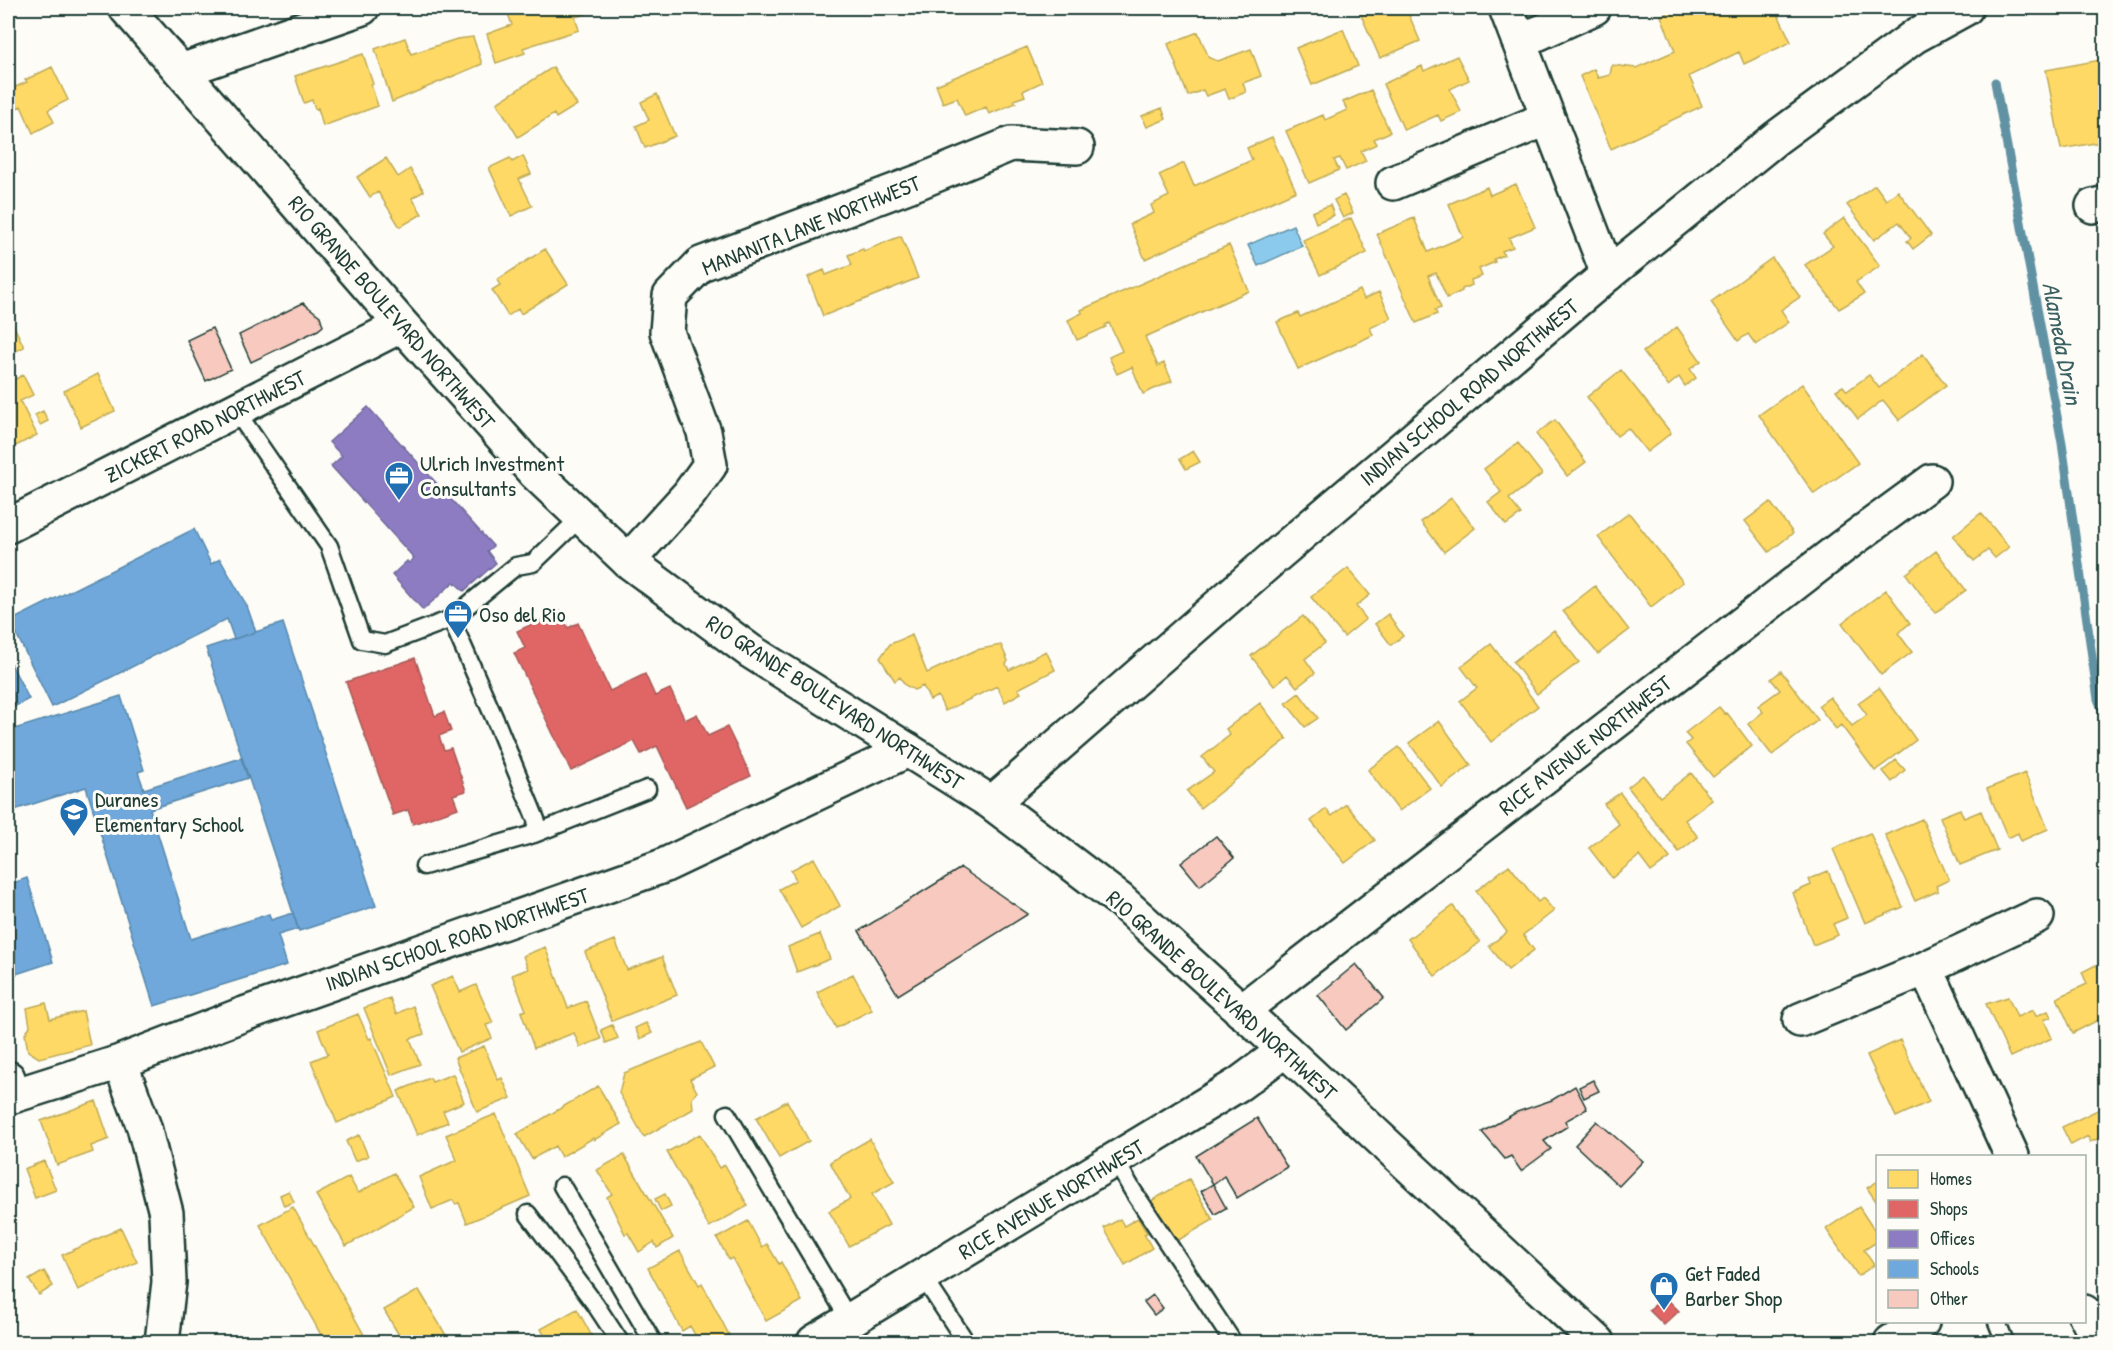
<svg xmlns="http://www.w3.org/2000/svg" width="2113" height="1350" viewBox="0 0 2113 1350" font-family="'Patrick Hand',sans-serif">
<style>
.water{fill:#8ccaed;stroke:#6092a3;stroke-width:1.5}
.homes{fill:#ffd966;stroke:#bcaa57;stroke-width:1.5}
.shops{fill:#e06666;stroke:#a65a57;stroke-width:1.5}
.offices{fill:#8e7cc3;stroke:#6d6998;stroke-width:1.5}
.schools{fill:#6fa8dc;stroke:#5788aa;stroke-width:1.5}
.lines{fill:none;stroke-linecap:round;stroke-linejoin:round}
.stream{stroke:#6092a3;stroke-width:9}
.building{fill:#f8c9be;stroke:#1f3d34;stroke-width:1.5}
.lane-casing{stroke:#1f3d34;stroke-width:21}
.street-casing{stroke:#1f3d34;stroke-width:38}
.secondary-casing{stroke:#1f3d34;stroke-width:38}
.lane{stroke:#fdfcf7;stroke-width:16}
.street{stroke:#fdfcf7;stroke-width:33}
.secondary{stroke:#fdfcf7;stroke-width:33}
.labels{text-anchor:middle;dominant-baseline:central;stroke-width:6;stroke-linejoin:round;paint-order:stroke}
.street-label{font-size:22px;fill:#1f3d34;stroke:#fdfcf7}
.poi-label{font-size:22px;fill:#1f3d34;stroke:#fdfcf7;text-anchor:start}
.water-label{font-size:24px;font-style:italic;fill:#3a6062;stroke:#fdfcf7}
</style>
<rect width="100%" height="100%" fill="#fdfcf7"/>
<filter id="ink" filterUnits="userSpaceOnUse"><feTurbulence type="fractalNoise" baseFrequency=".0167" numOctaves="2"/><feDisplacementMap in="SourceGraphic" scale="12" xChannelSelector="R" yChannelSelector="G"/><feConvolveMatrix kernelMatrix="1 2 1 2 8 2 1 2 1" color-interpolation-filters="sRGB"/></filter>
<g filter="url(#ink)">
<path class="water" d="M1293,225L1302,246L1258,266L1248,245Z"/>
<path class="homes" d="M506,8H584L586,14L575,17L579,30L523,48L525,53L496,63L487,34L512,25Z
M1379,8H1406L1420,41L1380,58L1361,15Z
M1679,8H1775L1791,42L1744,64L1739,52L1689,76L1702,106L1611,149L1580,76L1594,69L1598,78L1610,75L1612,65L1636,68L1675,51L1661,16Z
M1343,29L1358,66L1312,85L1296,48Z
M1198,32L1209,58L1218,61L1251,49L1261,76L1243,83L1246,92L1229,99L1225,89L1206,96L1203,90L1188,96L1168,44Z
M473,37L482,64L392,102L375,49L405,38L411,54L457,39Z
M1027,47L1042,82L1023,91L1025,96L1014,100L1016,103L989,114L986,107L965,116L957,98L943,103L936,85Z
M363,54L373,84L371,85L378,106L323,126L318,108L315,109L312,100L304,103L295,76Z
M1457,56L1469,80L1450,89L1461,112L1441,121L1438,115L1404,130L1383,84L1422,66L1424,71Z
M2100,60L2106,89V141L2061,149L2046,70Z
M52,67L68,100L48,110L54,122L33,133L21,106L8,112V81L11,89L27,82L25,80Z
M553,67L577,105L556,118L554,114L518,137L497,103Z
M1371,90L1390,132L1374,139L1377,144L1361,151L1366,161L1346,170L1340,158L1334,160L1339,170L1309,183L1286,131L1323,115L1325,120L1347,110L1343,102Z
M657,94L675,136L645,148L636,126L649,120L641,102Z
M1162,108L1166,119L1147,127L1142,116Z
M1272,137L1296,191L1145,259L1130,224L1154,213L1151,205L1169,196L1159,175L1184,163L1194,186L1252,160L1247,148Z
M523,156L531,174L519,179L532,206L511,216L489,168L510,158L512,162Z
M386,158L398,177L410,169L424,191L412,198L422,214L400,227L378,192L370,197L357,177Z
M1516,184L1535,227L1509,238L1513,247L1502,251L1504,255L1494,259L1495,262L1479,269L1482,276L1471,280L1472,285L1462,289V291L1447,298L1436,273L1428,276L1441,308L1435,310L1437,314L1416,323L1377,234L1414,218L1428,252L1463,237L1449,204L1487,187L1490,195Z
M1875,185L1886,200L1898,191L1931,235L1913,249L1907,241L1911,238L1899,222L1874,240L1847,205Z
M1344,195L1353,213L1343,218L1334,200Z
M1330,205L1334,215L1316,223L1312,212Z
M1351,218L1367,253L1320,275L1303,240Z
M1844,218L1880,266L1856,282L1864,294L1839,309L1805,265L1833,246L1823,234Z
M901,236L918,278L823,316L808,277L824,270L826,275L852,265L848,255L863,249L864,251Z
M2106,243V276L2100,244Z
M1229,245L1249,291L1145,337L1158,366L1164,363L1172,381L1143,394L1132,367L1117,374L1109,357L1122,351L1109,323L1105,325L1106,327L1077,340L1068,320L1082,313L1081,310Z
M545,249L568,284L521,314L518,309L508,316L492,290L500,285L497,280Z
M1772,258L1800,297L1781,310L1789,322L1756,345L1748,334L1738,341L1711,302Z
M1360,290L1364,299L1379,292L1391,318L1370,328L1373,335L1298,369L1277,322L1298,313L1300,317Z
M10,318L24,347L8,355V319Z
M1677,327L1701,361L1690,369L1696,378L1685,386L1679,377L1668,386L1643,352Z
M1923,354L1946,385L1899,420L1883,400L1858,419L1836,390L1843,386L1847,391L1869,375L1879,388Z
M1621,370L1671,433L1647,452L1628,428L1617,436L1587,397Z
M98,374L115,411L81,427L64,391Z
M23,375L33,395L20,401L37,435L8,450V383Z
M1802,384L1858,463L1814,494L1759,415Z
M43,411L48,421L40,425L35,415Z
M1555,420L1586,462L1567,476L1536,434Z
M1518,443L1542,474L1509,499L1521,514L1506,525L1488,502L1501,492L1484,469Z
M1193,451L1200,462L1186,469L1180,459Z
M1451,498L1475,528L1444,552L1421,522Z
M1770,502L1793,533L1769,552L1745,521Z
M1629,513L1683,582L1651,607L1598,537Z
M1981,513L2009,547L1995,558L1988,550L1974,561L1953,536Z
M1936,551L1966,590L1935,613L1906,574Z
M1348,568L1370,595L1356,606L1366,619L1344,637L1311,597Z
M1595,586L1629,630L1598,654L1563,611Z
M1886,590L1910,623L1898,633L1912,652L1881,675L1842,623Z
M1388,614L1403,636L1391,645L1375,624Z
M1303,616L1325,643L1305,659L1315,673L1297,687L1287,675L1274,686L1251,656Z
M1554,630L1579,662L1537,694L1513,662Z
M912,635L927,673L976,650L1001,645L1008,661L1006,664L1009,670L1046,651L1055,670L1018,689L1021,693L1005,702L997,686L945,711L938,696L930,700L923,686L914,690L905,685L900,677L895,681L880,658L890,644Z
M1491,644L1538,706L1491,742L1460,701L1477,688L1461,667Z
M1781,671L1818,720L1772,755L1748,724L1763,712L1758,706L1780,690L1771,679Z
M1879,688L1916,740L1875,771L1841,725L1836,729L1818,706L1830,697L1852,726L1867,715L1858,703Z
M1299,693L1318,718L1305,727L1286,703Z
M1260,703L1287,739L1200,808L1187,791L1214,772L1202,757L1230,735L1226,729Z
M1719,707L1725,714L1727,713L1752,746L1713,777L1686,744L1691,740L1685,733Z
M1439,721L1471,765L1442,787L1409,743Z
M1399,747L1430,788L1399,811L1368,770Z
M1896,760L1905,770L1892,782L1883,771Z
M1691,773L1712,800L1685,820L1698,837L1679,852L1628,787L1643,775L1660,797Z
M2025,773L2048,829L2021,841L2018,833L2008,838L1987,789Z
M1620,793L1670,858L1651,872L1639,856L1612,878L1589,848L1619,824L1604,804Z
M1346,804L1375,840L1345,863L1311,821L1326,809L1332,816Z
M1960,809L1964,818L1981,811L1997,850L1960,865L1940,817Z
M1922,819L1949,880L1936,886L1938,891L1915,901L1885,835Z
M1870,833L1903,907L1865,923L1833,849Z
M814,858L840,906L801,928L779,889L796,880L791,870Z
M1509,865L1538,902L1543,898L1554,911L1523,935L1534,950L1508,970L1489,946L1507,932L1476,891Z
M1828,871L1847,918L1833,924L1838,935L1813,945L1793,893L1811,885L1809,879Z
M1453,906L1480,942L1435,976L1408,939Z
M820,934L830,959L797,972L788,947Z
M615,940L627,970L662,957L677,995L612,1021L585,952Z
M545,947L568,1008L586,1001L601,1039L580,1047L574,1033L534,1048L521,1012L526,1010L512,975L528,969L523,956Z
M2096,965L2106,975V1016L2073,1033L2057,998L2087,984L2082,972Z
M853,974L872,1010L836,1028L817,992Z
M453,976L460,992L476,985L493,1023L486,1025L492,1038L459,1052L430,986Z
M2008,997L2017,1017L2033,1010L2036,1016L2048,1011L2051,1017L2044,1020L2052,1038L2010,1057L1986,1004Z
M390,998L396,1014L413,1006L424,1034L410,1039L420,1064L391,1075L364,1008Z
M46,1003L50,1019L83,1011L90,1045L39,1058L28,1051L25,1034L30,1026L27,1008Z
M358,1014L369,1039L371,1038L396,1097L337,1123L311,1061L328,1054L318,1030Z
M646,1023L652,1033L640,1039L635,1028Z
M612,1025L618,1038L606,1043L601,1030Z
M1900,1040L1929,1102L1896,1117L1867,1055Z
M701,1042L714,1067L690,1079L697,1092L692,1098L693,1109L644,1137L619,1093L624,1073Z
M484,1046L498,1080L502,1078L511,1098L477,1112L455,1058Z
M453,1074L464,1102L443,1111L448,1122L417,1135L398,1091L430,1078L432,1082Z
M598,1086L621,1124L594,1140L593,1138L561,1157L555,1146L532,1159L517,1134Z
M96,1101L109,1139L91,1146L93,1152L57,1165L41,1121Z
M787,1101L809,1141L779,1158L756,1118Z
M2106,1106V1135L2090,1142L2088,1136L2071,1145L2062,1127Z
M496,1114L530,1196L467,1223L459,1203L455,1204L453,1200L432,1209L419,1177L457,1160L446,1135Z
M700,1134L719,1168L725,1165L748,1206L709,1227L667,1152Z
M359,1135L368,1156L355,1161L346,1141Z
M870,1139L894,1182L872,1194L889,1225L849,1246L829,1211L850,1199L830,1162Z
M624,1155L673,1238L657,1248L654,1242L639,1252L628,1233L625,1234L607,1197L612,1194L597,1170Z
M44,1161L56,1190L35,1198L24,1169Z
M394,1173L414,1207L346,1246L316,1195L349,1177L358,1193Z
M1189,1179L1213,1220L1175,1242L1151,1201Z
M1878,1181V1204L1867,1188Z
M289,1191L294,1202L284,1206L280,1195Z
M665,1194L671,1206L661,1211L655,1199Z
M293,1207L368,1342H325L260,1225Z
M1859,1207L1878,1236V1241L1864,1250L1874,1265L1858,1276L1826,1229Z
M1138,1218L1147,1233L1144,1234L1152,1248L1125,1265L1104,1228L1120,1219L1124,1226Z
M748,1221L762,1247L767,1244L779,1264L781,1262L802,1301L766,1321L732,1258L729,1260L717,1238Z
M121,1228L137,1262L78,1290L62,1255Z
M680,1251L699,1285L702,1283L729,1335L715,1342H699L690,1326L682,1331L648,1268Z
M44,1271L53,1286L39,1295L29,1280Z
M419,1290L450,1342H403L384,1310Z
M577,1309L594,1340L606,1333L611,1342H548L541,1329Z"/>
<path class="shops" d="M560,611L568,628L578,623L610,691L645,674L655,696L670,689L685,720L697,714L708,736L727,727L751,776L686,807L657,746L641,754L634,741L571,771L514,653L525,648L517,631Z
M415,658L435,716L444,712L451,731L439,736L444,750L451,748L466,791L453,795L458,808L413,824L408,810L393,815L346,682Z
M1664,1296L1679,1311L1664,1325L1649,1310Z"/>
<path class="offices" d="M368,407L493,546L487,551L496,563L464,591L454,582L423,610L392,575L407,561L409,563L414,558L331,466L342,456L329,442Z"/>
<path class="schools" d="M194,529L211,564L220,559L247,606L256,632L234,639L227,619L52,707L10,621Z
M283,623L376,906L299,931L206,648Z
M8,658L29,699L8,710Z
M121,696L144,770L138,772L144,789L241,758L248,778L150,809L191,939L269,914L271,920L293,913L298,929L278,935L287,965L154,1006L86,787L11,811L8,801V731Z
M27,878L53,962L16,974L8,947V885Z"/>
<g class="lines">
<path class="stream" d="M1995,82L2062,443L2098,699L2106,719"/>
</g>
<path class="building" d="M303,303L320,316L323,326L318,330L251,362L239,335Z
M212,328L231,369L206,381L187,340Z
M1216,836L1234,858L1200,886L1181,863Z
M961,868L1028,914L898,995L859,931Z
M1356,964L1384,998L1346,1030L1318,995Z
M1593,1080L1599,1091L1584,1098L1579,1087Z
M1575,1086L1587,1109L1565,1121L1568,1126L1544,1141L1551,1149L1521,1171L1511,1156L1505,1159L1482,1132L1517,1112L1552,1100Z
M1257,1118L1287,1167L1237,1198L1224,1176L1213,1184L1196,1156Z
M1597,1121L1643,1161L1619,1186L1575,1145Z
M1213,1184L1226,1208L1215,1214L1201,1191Z
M1153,1295L1163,1308L1154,1315L1144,1302Z"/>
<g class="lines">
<g class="lane-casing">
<path id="lane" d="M236,411L329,546L362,640L385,644L451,619L516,566L533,563L581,517
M534,834L647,789
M424,866L534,834L537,822L497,724L451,619
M727,1114L850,1321
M1115,1160L1133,1191L1233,1342
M562,1186L653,1342
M528,1214L595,1304L620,1342
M923,1277L966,1342
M1997,1322L2005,1342"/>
</g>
<g class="street-casing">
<path id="street" d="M1506,8L1608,274
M1518,40L1539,33L1594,8
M181,71L362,8
M1393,183L1548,118
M2093,206L2106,203
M628,561L689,494L710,465L704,432L667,332L670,296L701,264L921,181L1011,144L1077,147
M1926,968L2012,1156
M1241,1011L1842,547L1932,481
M1800,1020L1926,968L2037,916
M120,1062L144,1127L166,1213L169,1282L162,1342
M8,1078L13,1096L120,1062L244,1014L663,866L908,750
M2084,1312L2099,1342
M814,1342L1239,1084L1285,1050
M1891,1342L1922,1322"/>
</g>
<g class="secondary-casing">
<path id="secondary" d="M126,8L402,325L535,473L628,561L750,651L992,803L1120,900L1285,1050L1598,1342
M8,526L402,325
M992,803L1278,554L1608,274L1776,138L1915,36L1966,8"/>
</g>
<use href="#lane" class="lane"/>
<use href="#street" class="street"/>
<use href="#secondary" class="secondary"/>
</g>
</g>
<defs>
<g id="office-pin" transform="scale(1.5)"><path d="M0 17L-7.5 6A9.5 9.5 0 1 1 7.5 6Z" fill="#1f6fb2" stroke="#fdfcf7"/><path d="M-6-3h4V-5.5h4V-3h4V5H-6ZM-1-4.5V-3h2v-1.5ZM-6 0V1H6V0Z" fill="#fff"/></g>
<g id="school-pin" transform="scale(1.5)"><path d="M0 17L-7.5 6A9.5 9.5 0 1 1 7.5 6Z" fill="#1f6fb2" stroke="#fdfcf7"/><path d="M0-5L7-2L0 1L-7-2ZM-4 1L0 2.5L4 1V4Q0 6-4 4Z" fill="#fff"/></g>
<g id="shop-pin" transform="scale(1.5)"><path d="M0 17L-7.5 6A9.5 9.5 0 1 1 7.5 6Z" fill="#1f6fb2" stroke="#fdfcf7"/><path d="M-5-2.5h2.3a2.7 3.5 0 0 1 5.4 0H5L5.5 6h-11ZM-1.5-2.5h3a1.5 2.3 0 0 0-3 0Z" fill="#fff"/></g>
</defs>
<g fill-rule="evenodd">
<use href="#office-pin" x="399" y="476"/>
<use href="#office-pin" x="458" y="614"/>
<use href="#school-pin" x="74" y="812"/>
<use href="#shop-pin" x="1664" y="1286"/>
</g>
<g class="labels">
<g class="street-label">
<text transform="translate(811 225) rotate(-22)">MANANITA LANE NORTHWEST</text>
<text transform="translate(392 312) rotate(49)">RIO GRANDE BOULEVARD NORTHWEST</text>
<text transform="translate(1469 392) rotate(-40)">INDIAN SCHOOL ROAD NORTHWEST</text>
<text transform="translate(205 426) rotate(-27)">ZICKERT ROAD NORTHWEST</text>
<text transform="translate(835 702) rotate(33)">RIO GRANDE BOULEVARD NORTHWEST</text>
<text transform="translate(1585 745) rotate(-38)">RICE AVENUE NORTHWEST</text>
<text transform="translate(457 939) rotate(-19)">INDIAN SCHOOL ROAD NORTHWEST</text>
<text transform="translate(1222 995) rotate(42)">RIO GRANDE BOULEVARD NORTHWEST</text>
<text transform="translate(1051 1199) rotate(-31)">RICE AVENUE NORTHWEST</text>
</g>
<g class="poi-label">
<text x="420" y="463">Ulrich Investment<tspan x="420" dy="25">Consultants</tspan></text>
<text x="479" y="614">Oso del Rio</text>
<text x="95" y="799">Duranes<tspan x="95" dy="25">Elementary School</tspan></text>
<text x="1685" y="1273">Get Faded<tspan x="1685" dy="25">Barber Shop</tspan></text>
</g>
<g class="water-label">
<text transform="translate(2063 343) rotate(79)">Alameda Drain</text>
</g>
</g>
<rect width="2113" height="1350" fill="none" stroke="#fdfcf7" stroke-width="30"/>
<rect x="15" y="15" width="2083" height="1320" fill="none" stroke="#1f3d34" stroke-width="2" filter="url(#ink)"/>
<rect x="1876" y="1155" width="210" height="168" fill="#fdfcf7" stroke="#a4b0a9" stroke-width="1.5"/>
<rect x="1888" y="1170" width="30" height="18" fill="#ffd966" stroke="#a4b0a9" stroke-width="1.5"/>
<text x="1930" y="1185" font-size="18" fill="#1f3d34">Homes</text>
<rect x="1888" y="1200" width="30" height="18" fill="#e06666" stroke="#a4b0a9" stroke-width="1.5"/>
<text x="1930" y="1215" font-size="18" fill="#1f3d34">Shops</text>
<rect x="1888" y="1230" width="30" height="18" fill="#8e7cc3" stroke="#a4b0a9" stroke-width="1.5"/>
<text x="1930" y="1245" font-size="18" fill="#1f3d34">Offices</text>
<rect x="1888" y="1260" width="30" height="18" fill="#6fa8dc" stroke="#a4b0a9" stroke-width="1.5"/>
<text x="1930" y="1275" font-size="18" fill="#1f3d34">Schools</text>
<rect x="1888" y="1290" width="30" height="18" fill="#f8c9be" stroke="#a4b0a9" stroke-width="1.5"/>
<text x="1930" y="1305" font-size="18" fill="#1f3d34">Other</text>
</svg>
